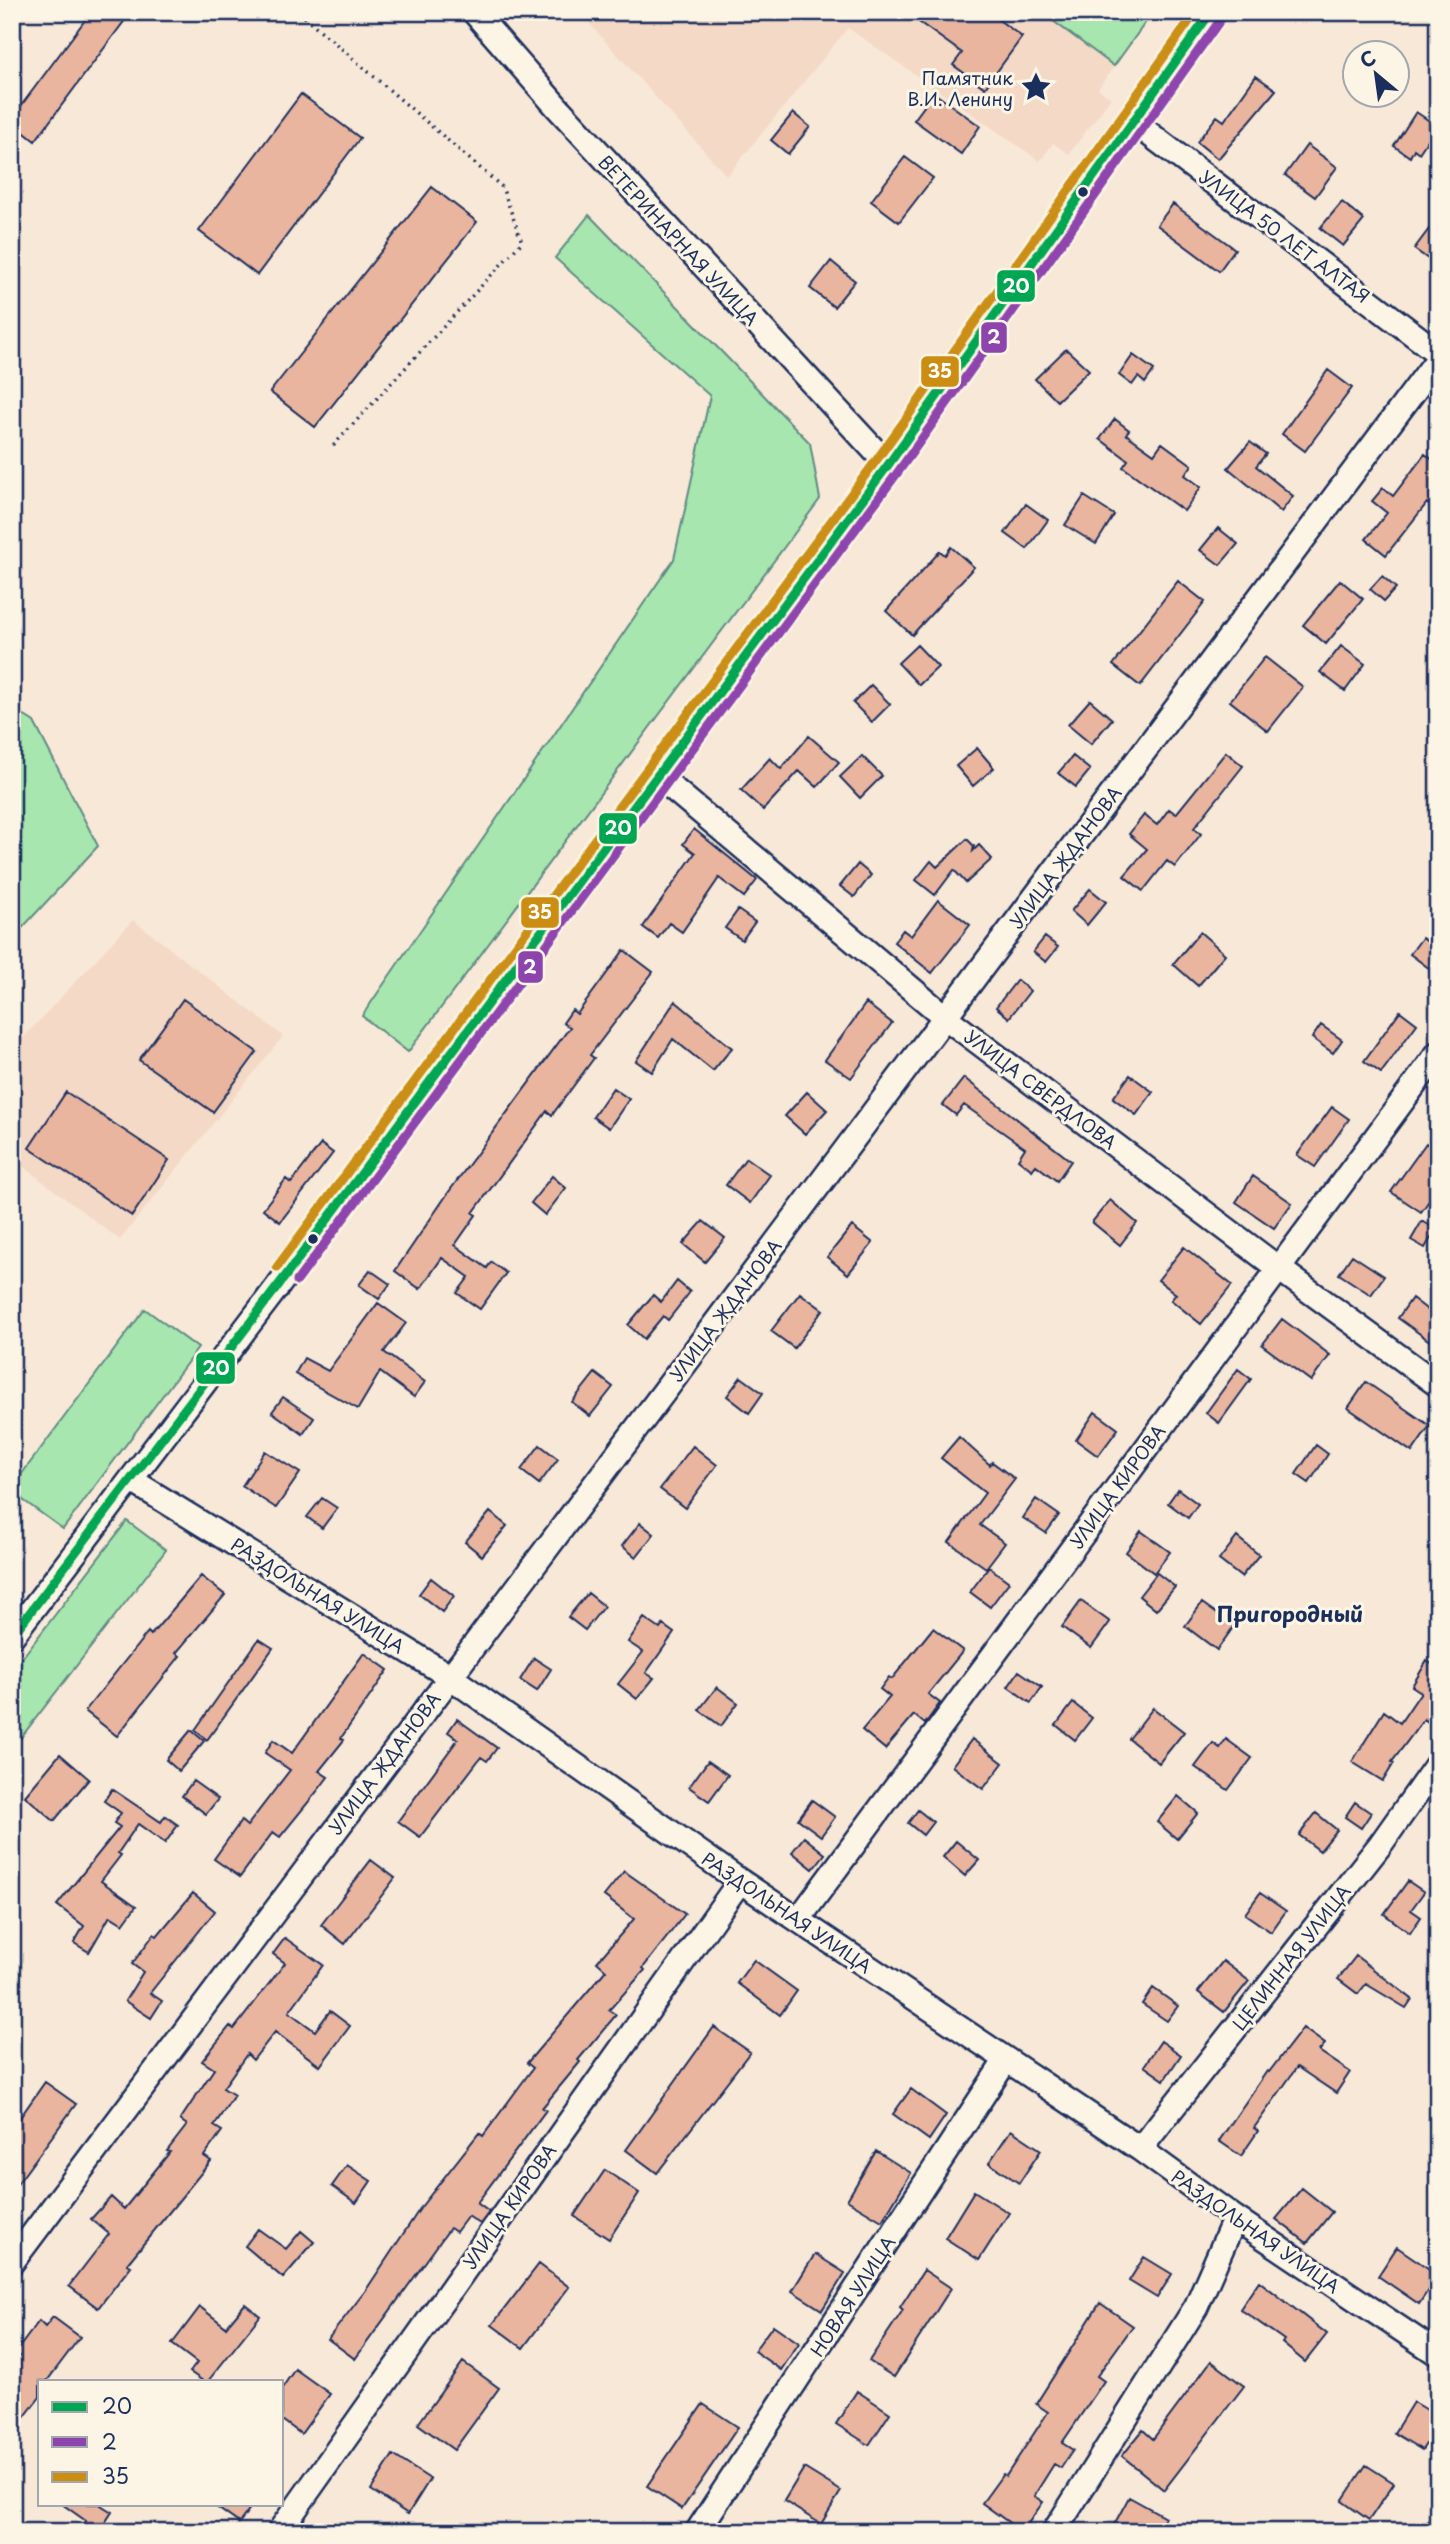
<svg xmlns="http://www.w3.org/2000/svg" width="1450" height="2544" viewBox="0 0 1450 2544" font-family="'Playpen Sans',sans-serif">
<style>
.built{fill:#f4d9c6}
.green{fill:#a7e6ae;stroke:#618a86;stroke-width:2}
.building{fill:#eab59f;stroke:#1b2f5e;stroke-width:2}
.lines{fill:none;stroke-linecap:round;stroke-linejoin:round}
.minor-casing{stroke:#1b2f5e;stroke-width:28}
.path{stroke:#1b2f5e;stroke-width:3.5;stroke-dasharray:2 5;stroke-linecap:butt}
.minor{stroke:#fcf5e5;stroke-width:23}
.bus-1-casing{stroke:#fcf5e5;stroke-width:14}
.bus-2-casing{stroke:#fcf5e5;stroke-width:14}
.bus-3-casing{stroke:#fcf5e5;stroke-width:14}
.bus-1{stroke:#00a651;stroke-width:9}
.bus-2{stroke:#8e44ad;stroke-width:9}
.bus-3{stroke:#cb8e13;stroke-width:9}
.bus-dot{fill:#1b2f5e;stroke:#fcf5e5;stroke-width:2.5}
.labels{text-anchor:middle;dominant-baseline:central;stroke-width:6;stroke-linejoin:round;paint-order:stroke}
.poi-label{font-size:18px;fill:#1b2f5e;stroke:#fcf5e5;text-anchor:end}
.street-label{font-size:18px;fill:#1b2f5e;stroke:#fcf5e5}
.quarter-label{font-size:21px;font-weight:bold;fill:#1b2f5e;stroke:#fcf5e5}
.line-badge{stroke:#fcf5e5;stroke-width:2.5}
.badge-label{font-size:19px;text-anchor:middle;font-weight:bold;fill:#fff}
</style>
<rect width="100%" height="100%" fill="#f8e8d7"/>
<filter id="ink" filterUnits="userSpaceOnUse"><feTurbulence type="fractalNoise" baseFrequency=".0143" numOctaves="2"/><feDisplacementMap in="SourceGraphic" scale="14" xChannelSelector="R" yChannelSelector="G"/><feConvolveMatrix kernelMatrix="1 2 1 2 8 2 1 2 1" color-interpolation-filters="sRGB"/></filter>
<g filter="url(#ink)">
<path class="built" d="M579,12H1153L1098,89L1111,98L1069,154L1053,143L1040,161L848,28L727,176Z
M133,920L283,1036L120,1240L12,1158V1050Z"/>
<path class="green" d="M1041,12H1153L1114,66Z
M589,215L810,443L820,499L408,1052L362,1016L674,559L710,396L555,258Z
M12,708L34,722L98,846L12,939Z
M145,1309L198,1348L63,1529L12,1492V1487Z
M127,1521L166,1550L12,1749V1671Z"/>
<path class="building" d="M91,12H131L35,141L12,123V118Z
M905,12H988L1022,37L985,88L953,65L962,53Z
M1256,76L1276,90L1218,159L1197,142L1217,116L1224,121Z
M934,93L980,126L961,154L914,120Z
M301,94L360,138L257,275L199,231Z
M1416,112L1437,126L1419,153L1414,149L1410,157L1394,146Z
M793,113L810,127L788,154L771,140Z
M1307,145L1337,167L1315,197L1285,175Z
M905,157L933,178L899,222L871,201Z
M432,187L477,222L315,427L270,392Z
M1342,202L1364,220L1343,246L1320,228Z
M1173,204L1235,249L1219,271L1157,225Z
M1438,217V266L1414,249Z
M831,261L855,281L834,307L810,288Z
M1066,349L1089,370L1057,401L1035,379Z
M1133,355L1154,370L1145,383L1138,377L1132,385L1119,375Z
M1328,370L1352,388L1305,451L1282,434Z
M1115,419L1129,430L1126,434L1154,454L1162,443L1192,465L1185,475L1201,487L1184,511L1123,467L1128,460L1100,439Z
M1250,442L1266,454L1256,466L1293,496L1281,512L1228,468Z
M1425,454L1438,464V512L1427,503L1386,555L1366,539L1387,513L1372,501L1383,488L1393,496Z
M1084,496L1114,515L1096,544L1065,525Z
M1026,504L1048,520L1027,549L1005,533Z
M1218,528L1238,544L1220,565L1200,550Z
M951,547L974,567L912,635L886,611L940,551L945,555Z
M1382,576L1396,588L1384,601L1370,589Z
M1340,580L1363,599L1326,644L1303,625Z
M1178,581L1205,602L1140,686L1113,665Z
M917,645L938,667L919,685L898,663Z
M1341,646L1365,664L1345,691L1320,672Z
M1265,657L1303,687L1268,731L1230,701Z
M871,685L890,704L872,722L853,703Z
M1090,700L1112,719L1091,744L1068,725Z
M809,736L839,762L817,787L799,771L763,810L741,790L770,758L781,769Z
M977,748L994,768L973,786L956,766Z
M1226,752L1243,766L1194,828L1201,834L1175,867L1167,861L1143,891L1124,876L1147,849L1129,834L1144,815L1157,825L1169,809L1176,814Z
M862,756L882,776L860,798L840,777Z
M1073,756L1090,770L1076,787L1058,773Z
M694,829L757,880L744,897L719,878L682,932L669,923L658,938L643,927L695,853L683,844Z
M967,839L974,846L973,851L979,845L992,859L966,883L954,870L935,895L916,880L931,861L937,867Z
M858,864L871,875L854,897L840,886Z
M1090,889L1106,902L1087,925L1071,911Z
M938,900L970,925L932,973L894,942L903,930L911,936Z
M738,910L755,922L742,940L725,928Z
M1200,932L1225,954L1198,986L1173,964Z
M1045,937L1058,947L1046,962L1033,952Z
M1422,938L1438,949V975L1410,954Z
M624,950L653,972L590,1055L594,1058L552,1115L547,1111L473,1213L476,1215L455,1245L487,1268L491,1262L506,1273L480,1309L457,1293L469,1277L442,1258L420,1289L395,1271L448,1193L570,1027L563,1023L572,1010L577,1014Z
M1017,980L1030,991L1009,1018L996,1007Z
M183,999L257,1052L213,1112L139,1060Z
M675,1001L732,1048L713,1071L673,1039L652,1072L636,1061Z
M866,1003L892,1023L851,1078L825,1060Z
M1400,1011L1417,1024L1381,1073L1364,1061Z
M1321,1025L1342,1040L1333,1053L1312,1038Z
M1130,1075L1153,1092L1136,1115L1113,1098Z
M964,1078L1071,1161L1057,1181L1036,1165L1032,1170L1018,1159L1025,1148L964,1105L956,1115L943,1105Z
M613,1088L629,1099L609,1128L593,1117Z
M66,1092L169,1160L132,1216L29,1148Z
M807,1092L827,1110L805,1134L785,1116Z
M1332,1107L1349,1119L1315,1167L1297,1155Z
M1426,1143L1438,1151V1188L1421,1212L1391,1192Z
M321,1144L333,1153L280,1222L263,1209L286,1179L291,1183Z
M746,1158L770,1175L750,1203L726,1185Z
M552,1176L566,1188L545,1215L531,1203Z
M1253,1176L1292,1203L1274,1228L1236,1202Z
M1110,1200L1137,1223L1120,1245L1092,1222Z
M703,1221L725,1238L705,1262L683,1244Z
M1422,1221L1436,1229L1425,1248L1411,1240Z
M852,1226L873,1243L848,1274L827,1257Z
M1184,1247L1232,1285L1201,1324L1171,1300L1176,1294L1158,1280Z
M1352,1255L1384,1276L1371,1295L1339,1274Z
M370,1270L390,1284L379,1299L359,1285Z
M677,1281L690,1292L668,1320L663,1316L644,1339L628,1325L653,1295L661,1302Z
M800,1293L823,1310L794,1348L771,1331Z
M1412,1298L1438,1318V1347L1398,1318Z
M378,1303L406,1323L384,1352L425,1382L414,1397L380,1372L358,1409L295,1374L304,1358L328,1371Z
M1282,1319L1330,1355L1311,1381L1262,1345Z
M1238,1369L1251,1379L1219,1423L1206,1413Z
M595,1373L613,1387L590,1416L572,1402Z
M741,1377L763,1393L749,1413L727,1396Z
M1366,1382L1430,1426L1412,1452L1348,1408Z
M283,1397L314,1418L303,1434L272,1412Z
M1095,1412L1118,1429L1098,1456L1076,1440Z
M959,1437L990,1465L992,1462L1015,1479L980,1525L1005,1543L986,1568L949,1542L985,1493L941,1458Z
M540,1445L558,1459L539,1484L521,1470Z
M1316,1445L1328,1454L1309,1483L1296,1474Z
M693,1446L717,1465L685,1508L660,1489Z
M265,1451L300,1473L276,1508L242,1486Z
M1178,1489L1198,1504L1188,1518L1168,1503Z
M322,1498L337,1508L322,1528L307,1517Z
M1036,1499L1059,1515L1046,1533L1023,1518Z
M490,1512L507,1526L482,1556L465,1542Z
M640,1523L654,1534L636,1557L622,1546Z
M1141,1531L1170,1552L1154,1573L1126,1552Z
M1237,1537L1259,1555L1241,1577L1219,1560Z
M989,1567L1009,1582L990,1607L970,1592Z
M1157,1573L1175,1587L1156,1610L1139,1596Z
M201,1576L225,1595L176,1653L180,1656L117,1736L85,1711L148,1632L151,1635Z
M431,1578L454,1596L442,1612L419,1594Z
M588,1593L604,1606L585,1630L568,1617Z
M1081,1601L1110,1622L1091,1648L1062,1627Z
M1202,1603L1234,1626L1217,1650L1185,1626Z
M644,1618L660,1629L663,1625L674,1633L646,1673L654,1678L637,1699L618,1684L643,1652L628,1642Z
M933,1628L963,1651L928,1694L940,1703L925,1724L914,1715L885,1749L862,1730L890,1697L880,1689L889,1677L892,1679Z
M259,1639L273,1648L207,1740L195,1730Z
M364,1653L388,1670L341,1738L344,1740L319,1771L328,1777L319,1789L280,1837L273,1832L240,1877L214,1859L241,1821L247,1826L290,1770L265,1753L273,1740L292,1753Z
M534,1658L551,1669L537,1691L520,1680Z
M1427,1661L1438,1668V1729L1424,1719L1392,1762L1394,1763L1383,1781L1352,1762L1384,1711L1400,1723L1421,1692L1412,1686Z
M1019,1671L1042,1687L1031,1703L1008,1687Z
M717,1687L738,1703L721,1726L699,1710Z
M1073,1703L1092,1718L1075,1740L1056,1725Z
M1153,1708L1184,1732L1159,1763L1129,1739Z
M457,1719L497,1748L487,1761L481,1757L420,1837L398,1821L458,1739L448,1732Z
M191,1730L204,1741L179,1771L166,1760Z
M972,1739L1003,1763L983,1789L952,1766Z
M1226,1739L1252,1758L1228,1790L1195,1767L1213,1743L1220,1748Z
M60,1754L89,1779L54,1821L25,1796Z
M708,1761L728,1775L709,1801L689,1787Z
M193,1781L218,1799L206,1814L182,1796Z
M112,1789L161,1822L165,1816L178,1825L165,1843L138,1824L118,1853L121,1855L101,1881L136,1906L123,1924L110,1916L89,1952L74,1943L84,1926L57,1905L120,1827L114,1823L121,1813L104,1801Z
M1178,1796L1198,1813L1177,1839L1157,1822Z
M812,1800L835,1817L821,1836L798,1819Z
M1355,1802L1371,1813L1361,1828L1345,1817Z
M918,1810L933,1822L923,1835L908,1823Z
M1316,1813L1337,1830L1320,1851L1299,1835Z
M804,1837L825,1854L813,1869L792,1852Z
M956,1841L979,1860L965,1876L943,1857Z
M371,1860L395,1878L345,1944L321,1925Z
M624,1871L685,1914L643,1968L645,1970L609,2010L616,2015L578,2060L580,2062L542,2108L546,2110L477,2203L489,2212L480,2224L468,2216L456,2232L450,2228L355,2359L328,2339L366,2290L421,2207L479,2133L483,2136L533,2068L527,2063L606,1970L597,1962L634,1919L604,1896Z
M1408,1881L1424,1892L1411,1910L1421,1917L1410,1933L1384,1914Z
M193,1893L215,1911L150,1993L162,2001L151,2018L125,2001L143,1972L132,1964L154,1934L157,1936Z
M1260,1893L1286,1911L1271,1932L1245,1914Z
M285,1938L323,1965L289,2012L315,2031L330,2011L350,2026L320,2066L275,2032L253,2060L247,2054L223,2088L234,2095L214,2126L222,2131L204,2156L211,2161L127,2264L131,2266L98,2308L69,2286L109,2234L91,2219L111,2197L124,2209L170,2152L167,2151L187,2125L180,2120L214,2069L202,2061L230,2026L234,2029L285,1963L273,1954Z
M1356,1956L1412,1999L1406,2008L1366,1984L1358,1994L1338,1979Z
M754,1960L797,1991L780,2015L737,1983Z
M1223,1961L1249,1981L1224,2012L1198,1992Z
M1153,1988L1178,2006L1167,2021L1142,2004Z
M714,2027L750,2052L657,2173L626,2150Z
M1303,2028L1325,2044L1319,2051L1350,2072L1336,2093L1297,2067L1254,2128L1258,2131L1241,2156L1219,2141L1267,2071L1269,2072Z
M1161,2041L1181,2055L1164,2080L1144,2066Z
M45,2082L76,2104L12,2191V2129Z
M911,2089L946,2115L929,2140L893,2114Z
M1011,2130L1041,2150L1019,2183L989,2163Z
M876,2151L911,2173L882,2221L847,2200Z
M347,2165L371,2181L356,2203L332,2186Z
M605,2170L639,2193L609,2239L574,2216Z
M1302,2188L1332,2212L1307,2243L1276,2219Z
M974,2191L1009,2213L979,2260L945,2238Z
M258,2229L286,2249L301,2231L314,2242L283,2278L245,2246Z
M1397,2247L1438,2275L1419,2304L1378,2276Z
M815,2254L845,2273L822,2310L792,2291Z
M1144,2257L1172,2274L1157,2298L1129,2281Z
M539,2264L569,2287L523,2348L492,2325Z
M924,2270L951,2288L894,2377L869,2361L903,2310L900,2307Z
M1259,2281L1327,2334L1305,2362L1282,2343L1284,2340L1240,2309Z
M1100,2303L1133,2326L1097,2376L1104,2381L1062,2443L1073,2450L1061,2468L1054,2464L1034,2496L1043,2502L1022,2532L982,2503L1003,2474L1006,2476L1048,2412L1036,2404Z
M245,2304L260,2316L208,2381H203L190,2372L197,2363L172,2344L200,2307L226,2327Z
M53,2317L80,2337L47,2381H40V2397L12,2433V2365L19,2356L15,2353L39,2321L45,2327Z
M773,2325L799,2343L781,2370L754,2351Z
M1211,2361L1244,2386L1164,2490L1122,2456L1143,2430L1153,2439Z
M463,2362L499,2388L454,2450L418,2424Z
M295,2369L330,2394L301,2434L282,2420V2388Z
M857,2391L890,2413L869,2445L836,2424Z
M1413,2402L1438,2417V2425L1422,2450L1394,2433Z
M703,2404L738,2427L682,2509L647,2486Z
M393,2455L430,2479L408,2514L371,2490Z
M1366,2465L1394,2483L1369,2520L1342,2501Z
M804,2468L841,2491L821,2524L784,2501Z
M1129,2497L1165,2517L1157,2532H1110Z
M62,2504H99L112,2512L99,2532H78L86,2521Z
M212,2504H253L239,2523Z"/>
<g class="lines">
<g class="minor-casing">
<path id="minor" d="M474,12L557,107L888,465
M1131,120L1438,353
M658,776L945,1017L1278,1268L1438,1385
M131,1480L449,1676L740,1881L1140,2149L1235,2218L1438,2354
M12,1636L287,1274L888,465L1211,12
M798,1920L1438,1053
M1140,2149L1380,1845L1438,1763
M12,2262L1438,359
M279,2532L740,1881
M697,2532L1006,2060
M1054,2532L1196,2307L1235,2218
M1436,2532L1438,2529"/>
</g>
<path class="path" d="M299,12L502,187L522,242L333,446"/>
<use href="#minor" class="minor"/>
<g class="bus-1-casing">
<path id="bus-1" d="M12,1636L287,1274L888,465L1211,12"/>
</g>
<g class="bus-2-casing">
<path id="bus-2" d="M297,1281L898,472L1221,19"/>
</g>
<g class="bus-3-casing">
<path id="bus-3" d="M277,1267L878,458L1196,12"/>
</g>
<use href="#bus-1" class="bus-1"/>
<use href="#bus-2" class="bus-2"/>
<use href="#bus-3" class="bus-3"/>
</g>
</g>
<defs>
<g id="sight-bare" transform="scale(2.415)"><path d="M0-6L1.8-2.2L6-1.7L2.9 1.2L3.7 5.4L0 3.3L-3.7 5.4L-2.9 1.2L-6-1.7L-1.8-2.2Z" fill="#1b2f5e" stroke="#fcf5e5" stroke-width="2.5" paint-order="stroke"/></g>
</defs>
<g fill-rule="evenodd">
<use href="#sight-bare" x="1036" y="87"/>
</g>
<g class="bus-dot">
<circle cx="1083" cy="192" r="6"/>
<circle cx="313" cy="1239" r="6"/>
</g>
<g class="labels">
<g class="poi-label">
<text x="1013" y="77">Памятник<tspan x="1013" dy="21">В.И. Ленину</tspan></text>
</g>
<g class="street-label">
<text transform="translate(1285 236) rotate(37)">УЛИЦА 50 ЛЕТ АЛТАЯ</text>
<text transform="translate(679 240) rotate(47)">ВЕТЕРИНАРНАЯ УЛИЦА</text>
<text transform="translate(1065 857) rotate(-53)">УЛИЦА ЖДАНОВА</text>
<text transform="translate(1041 1089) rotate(37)">УЛИЦА СВЕРДЛОВА</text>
<text transform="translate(725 1310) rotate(-53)">УЛИЦА ЖДАНОВА</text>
<text transform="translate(1117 1486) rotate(-54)">УЛИЦА КИРОВА</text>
<text transform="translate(318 1595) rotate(32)">РАЗДОЛЬНАЯ УЛИЦА</text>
<text transform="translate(384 1763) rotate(-53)">УЛИЦА ЖДАНОВА</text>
<text transform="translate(787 1912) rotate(34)">РАЗДОЛЬНАЯ УЛИЦА</text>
<text transform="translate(1291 1957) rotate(-52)">ЦЕЛИННАЯ УЛИЦА</text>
<text transform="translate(509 2206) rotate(-55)">УЛИЦА КИРОВА</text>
<text transform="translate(1256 2231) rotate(35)">РАЗДОЛЬНАЯ УЛИЦА</text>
<text transform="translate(852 2296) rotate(-57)">НОВАЯ УЛИЦА</text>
</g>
<g class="quarter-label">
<text x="1290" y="1613">Пригородный</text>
</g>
</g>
<g class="line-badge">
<rect x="996" y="269" width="40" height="34" rx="7" fill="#00a651"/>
<rect x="980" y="321" width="28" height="33" rx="7" fill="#8e44ad"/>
<rect x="920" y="355" width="40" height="33" rx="7" fill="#cb8e13"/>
<rect x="598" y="812" width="40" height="33" rx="7" fill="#00a651"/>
<rect x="520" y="896" width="40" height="33" rx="7" fill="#cb8e13"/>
<rect x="517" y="950" width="27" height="34" rx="7" fill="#8e44ad"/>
<rect x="195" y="1351" width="41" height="34" rx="7" fill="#00a651"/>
</g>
<g class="badge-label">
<text x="1016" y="293">20</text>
<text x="994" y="344">2</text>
<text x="940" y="378">35</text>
<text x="618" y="835">20</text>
<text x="540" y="919">35</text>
<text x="530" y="974">2</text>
<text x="216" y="1375">20</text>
</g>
<rect width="1450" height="2544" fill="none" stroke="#fcf5e5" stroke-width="42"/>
<rect x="21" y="21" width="1408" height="2502" fill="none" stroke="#1b2f5e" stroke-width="2.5" filter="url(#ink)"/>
<rect x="38" y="2380" width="245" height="126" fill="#fcf5e5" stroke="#a2a6af" stroke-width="2"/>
<rect x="52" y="2402" width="35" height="10" fill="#00a651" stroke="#a2a6af" stroke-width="2"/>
<text x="102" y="2414" font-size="21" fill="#1b2f5e">20</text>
<rect x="52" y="2437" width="35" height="10" fill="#8e44ad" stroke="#a2a6af" stroke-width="2"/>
<text x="102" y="2450" font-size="21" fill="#1b2f5e">2</text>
<rect x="52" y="2472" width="35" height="10" fill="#cb8e13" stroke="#a2a6af" stroke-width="2"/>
<text x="102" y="2484" font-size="21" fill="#1b2f5e">35</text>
<g transform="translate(1376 74) rotate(331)"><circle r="33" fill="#fcf5e5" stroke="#a2a6af" stroke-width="2"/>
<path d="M0-5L12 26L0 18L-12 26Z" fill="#1b2f5e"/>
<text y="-10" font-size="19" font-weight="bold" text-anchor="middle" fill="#1b2f5e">С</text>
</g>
</svg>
